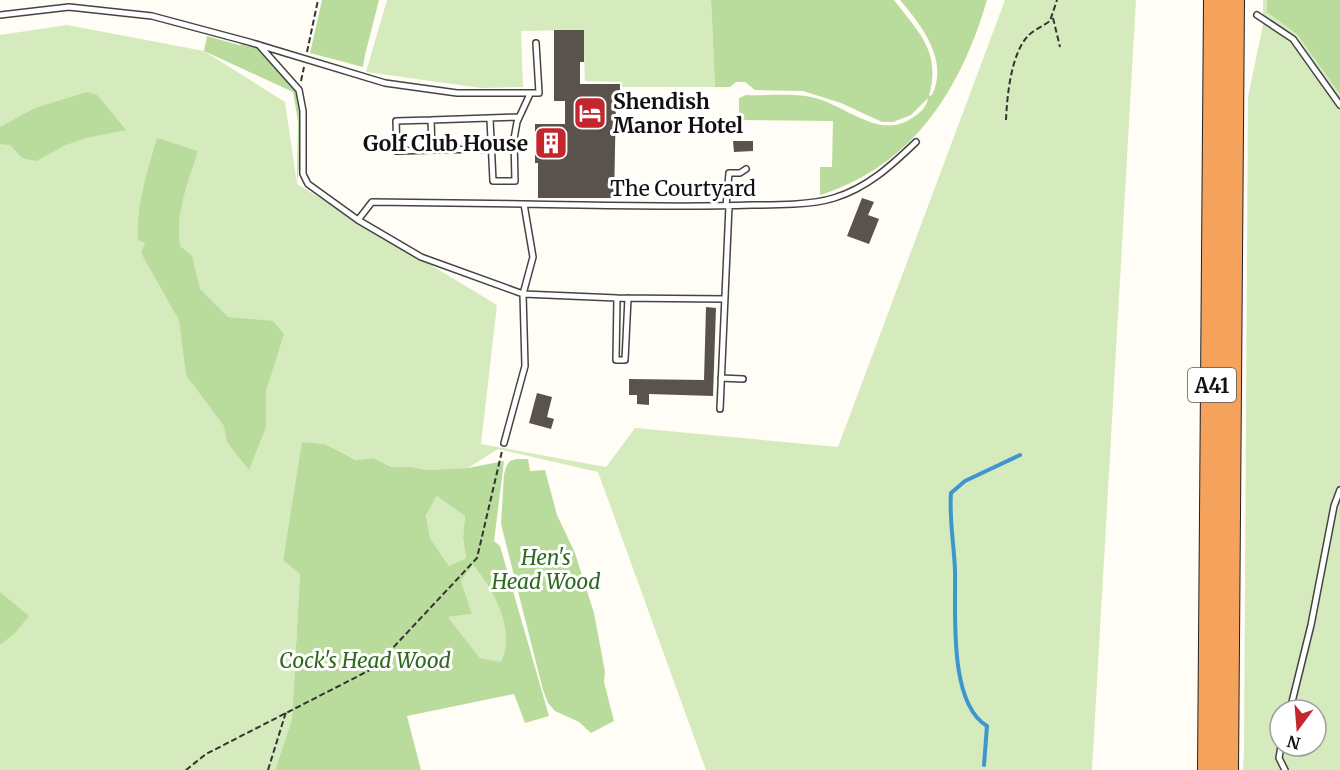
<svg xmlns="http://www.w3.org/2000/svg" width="1340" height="770" viewBox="0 0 1340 770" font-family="Merriweather,serif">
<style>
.green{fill:#d5ebbd;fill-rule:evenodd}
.forest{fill:#b9dc9c;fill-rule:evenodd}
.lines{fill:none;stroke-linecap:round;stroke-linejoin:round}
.stream{stroke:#3f96cf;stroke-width:4}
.building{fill:#5a524d}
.lane-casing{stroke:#444;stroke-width:8}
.highway-casing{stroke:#222;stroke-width:22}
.path{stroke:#333;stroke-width:2;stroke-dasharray:6 3;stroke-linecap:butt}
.lane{stroke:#fff;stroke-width:5}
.highway{stroke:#f5a25d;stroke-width:20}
.labels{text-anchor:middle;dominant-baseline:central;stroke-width:6;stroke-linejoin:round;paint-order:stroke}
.shield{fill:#fff;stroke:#585858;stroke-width:1.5}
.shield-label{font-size:20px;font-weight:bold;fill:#111}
.poi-label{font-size:21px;font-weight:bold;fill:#111;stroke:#fff;text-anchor:start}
.street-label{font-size:21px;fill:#111;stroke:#fff}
.park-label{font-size:21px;font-style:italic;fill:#2f6b1f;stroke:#fff}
</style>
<rect width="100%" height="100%" fill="#fffdf5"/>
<path class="green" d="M387,0H711L715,87H622V82L585,81L583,30L521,31L523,87L481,88L366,72Z
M1005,0H1136L1092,770H706L598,472L498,449L468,468L427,470L411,467H391L374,458L357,460L325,444L303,442L283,559L300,574L292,719L275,770H0V35L67,25L204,51L285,102L297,184L497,305L481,444L606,467L635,428L838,447Z
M1263,0H1340V770H1243L1244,750L1248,97L1263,25ZM1280,710H1316V746H1280Z
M438,495L465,516L463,538L466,558L449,566L430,538L426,514Z
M473,565C490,586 508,615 507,644C506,650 503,657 502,663L480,658L448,617L472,614L461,581Z"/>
<path class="forest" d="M322,0H379L365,55L363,67L310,53Z
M711,0H894C920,34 941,52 929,96L932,95C949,60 922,26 900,0H987C961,89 913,166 820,195V167H832L833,121L739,120V98L746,95C767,96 790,93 811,97C846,104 880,143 915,116C921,112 927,106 928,98L911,115L893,122H882L841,103L803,91L755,90L745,82H736L730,87H715Z
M1267,0H1340V94L1297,34L1267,12Z
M207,36L239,45L249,42C310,80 305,120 297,184L298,121L293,92L204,51Z
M87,92L97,95L126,130L86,138L66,145L36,161L22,158L10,145L0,144V127L2,126L35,108Z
M157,138L198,151C188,183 175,212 180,246L192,256L200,289L228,317L273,321L284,334L266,391V427L249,470L227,442L224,426L186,375L179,320L141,253L145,243L138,240C136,205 147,172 157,138Z
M302,442L325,444L356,460L374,458L391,467H411L427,470L468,468L504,461L494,541L500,546L549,716L525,723L514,694L407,716L421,770H275L292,719L300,574L283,560ZM437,496L465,516L463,538L466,558L449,566L430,538L426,515ZM473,565C490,586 508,615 506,644C506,650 503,657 501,662L480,658L448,617L472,614L461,581Z
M516,459H528L530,471L545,470L557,515L575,553L587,591L594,613L605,672L604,682L614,721L591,733L579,722L555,711L548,703L543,690L501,524L504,474L507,465L510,461Z
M0,592L29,616L15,633L0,645Z"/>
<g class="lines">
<path class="stream" d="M984,765L987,726C948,703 956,611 955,570C954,544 949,519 951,493L965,481L1020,455"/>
</g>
<path class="building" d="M554,30H584V62H580V84H620V100H616L614,198H538V163H535V124H565V101H554Z
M733,141H753V151L734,152Z
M862,198L874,202L868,215L879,219L869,244L847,236Z
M706,307L716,308L713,396L649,394V405L637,404V395H629V379L704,380Z
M537,393L552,397L547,417L554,419L551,429L529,423Z"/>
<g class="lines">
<g class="lane-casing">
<path id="lane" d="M0,15L69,7L152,16L249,42L385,83L457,93H539L536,43
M1257,15L1293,39L1340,105
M259,45L299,90L303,111V174L308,184L358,220L421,257L523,294L525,366L504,443
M490,119L493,181H515L514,139L517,122L530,94
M431,120L396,121L397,151L432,150
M491,149L432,150L431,120L518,117
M726,206L729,173H740L746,169
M358,220L372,202L524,204
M617,298L616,360H625L628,298
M725,299L617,298L523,294L533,257L524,204C600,205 676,208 752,205C776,205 812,205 834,198C867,188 891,166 916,142
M721,378L743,379
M720,409L729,206
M1290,710L1311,625L1334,506L1340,490
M1281,746L1279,758L1285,770"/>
</g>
<g class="highway-casing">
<path id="highway" d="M1208,770L1214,0
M1228,770L1234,0"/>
</g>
<path class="path" d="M1053,18L1060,47
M307,52L318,0
M301,81L304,67
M1006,120C1007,96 1011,55 1027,37C1032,31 1043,26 1050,21L1057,0
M186,770L206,754L374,668L477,558L502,451
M268,770L286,712"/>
<use href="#lane" class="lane"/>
<use href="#highway" class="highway"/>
</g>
<defs>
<g id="hotel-square" transform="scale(1.725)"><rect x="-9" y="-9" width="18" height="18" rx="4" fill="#c4262e" stroke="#fff"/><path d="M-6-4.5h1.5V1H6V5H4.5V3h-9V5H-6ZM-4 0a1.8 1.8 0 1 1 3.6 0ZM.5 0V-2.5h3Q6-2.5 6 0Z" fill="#fff"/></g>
<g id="building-square" transform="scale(1.725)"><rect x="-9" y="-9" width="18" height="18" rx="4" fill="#c4262e" stroke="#fff"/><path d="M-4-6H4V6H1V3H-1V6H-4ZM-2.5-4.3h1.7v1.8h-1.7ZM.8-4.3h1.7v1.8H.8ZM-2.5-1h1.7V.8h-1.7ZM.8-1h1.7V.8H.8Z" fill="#fff"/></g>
</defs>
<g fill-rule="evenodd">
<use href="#hotel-square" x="590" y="113"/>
<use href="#building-square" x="551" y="143"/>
</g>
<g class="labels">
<rect class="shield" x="1188" y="368" width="48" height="34" rx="4.5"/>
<g class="shield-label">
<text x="1212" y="385">A41</text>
</g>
<g class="poi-label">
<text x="613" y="101">Shendish<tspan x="613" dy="24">Manor Hotel</tspan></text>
<text x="528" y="143" text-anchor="end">Golf Club House</text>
</g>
<g class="street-label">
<text x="683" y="188">The Courtyard</text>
</g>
<g class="park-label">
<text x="546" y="557">Hen's<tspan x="546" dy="24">Head Wood</tspan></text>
<text x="365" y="660">Cock's Head Wood</text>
</g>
</g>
<g transform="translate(1298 728) rotate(196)"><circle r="28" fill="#ffffff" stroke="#a0a0a0" stroke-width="1.5"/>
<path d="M0-4.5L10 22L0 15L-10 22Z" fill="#c4262e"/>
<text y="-9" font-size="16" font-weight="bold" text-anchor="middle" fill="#111111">N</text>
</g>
</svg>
